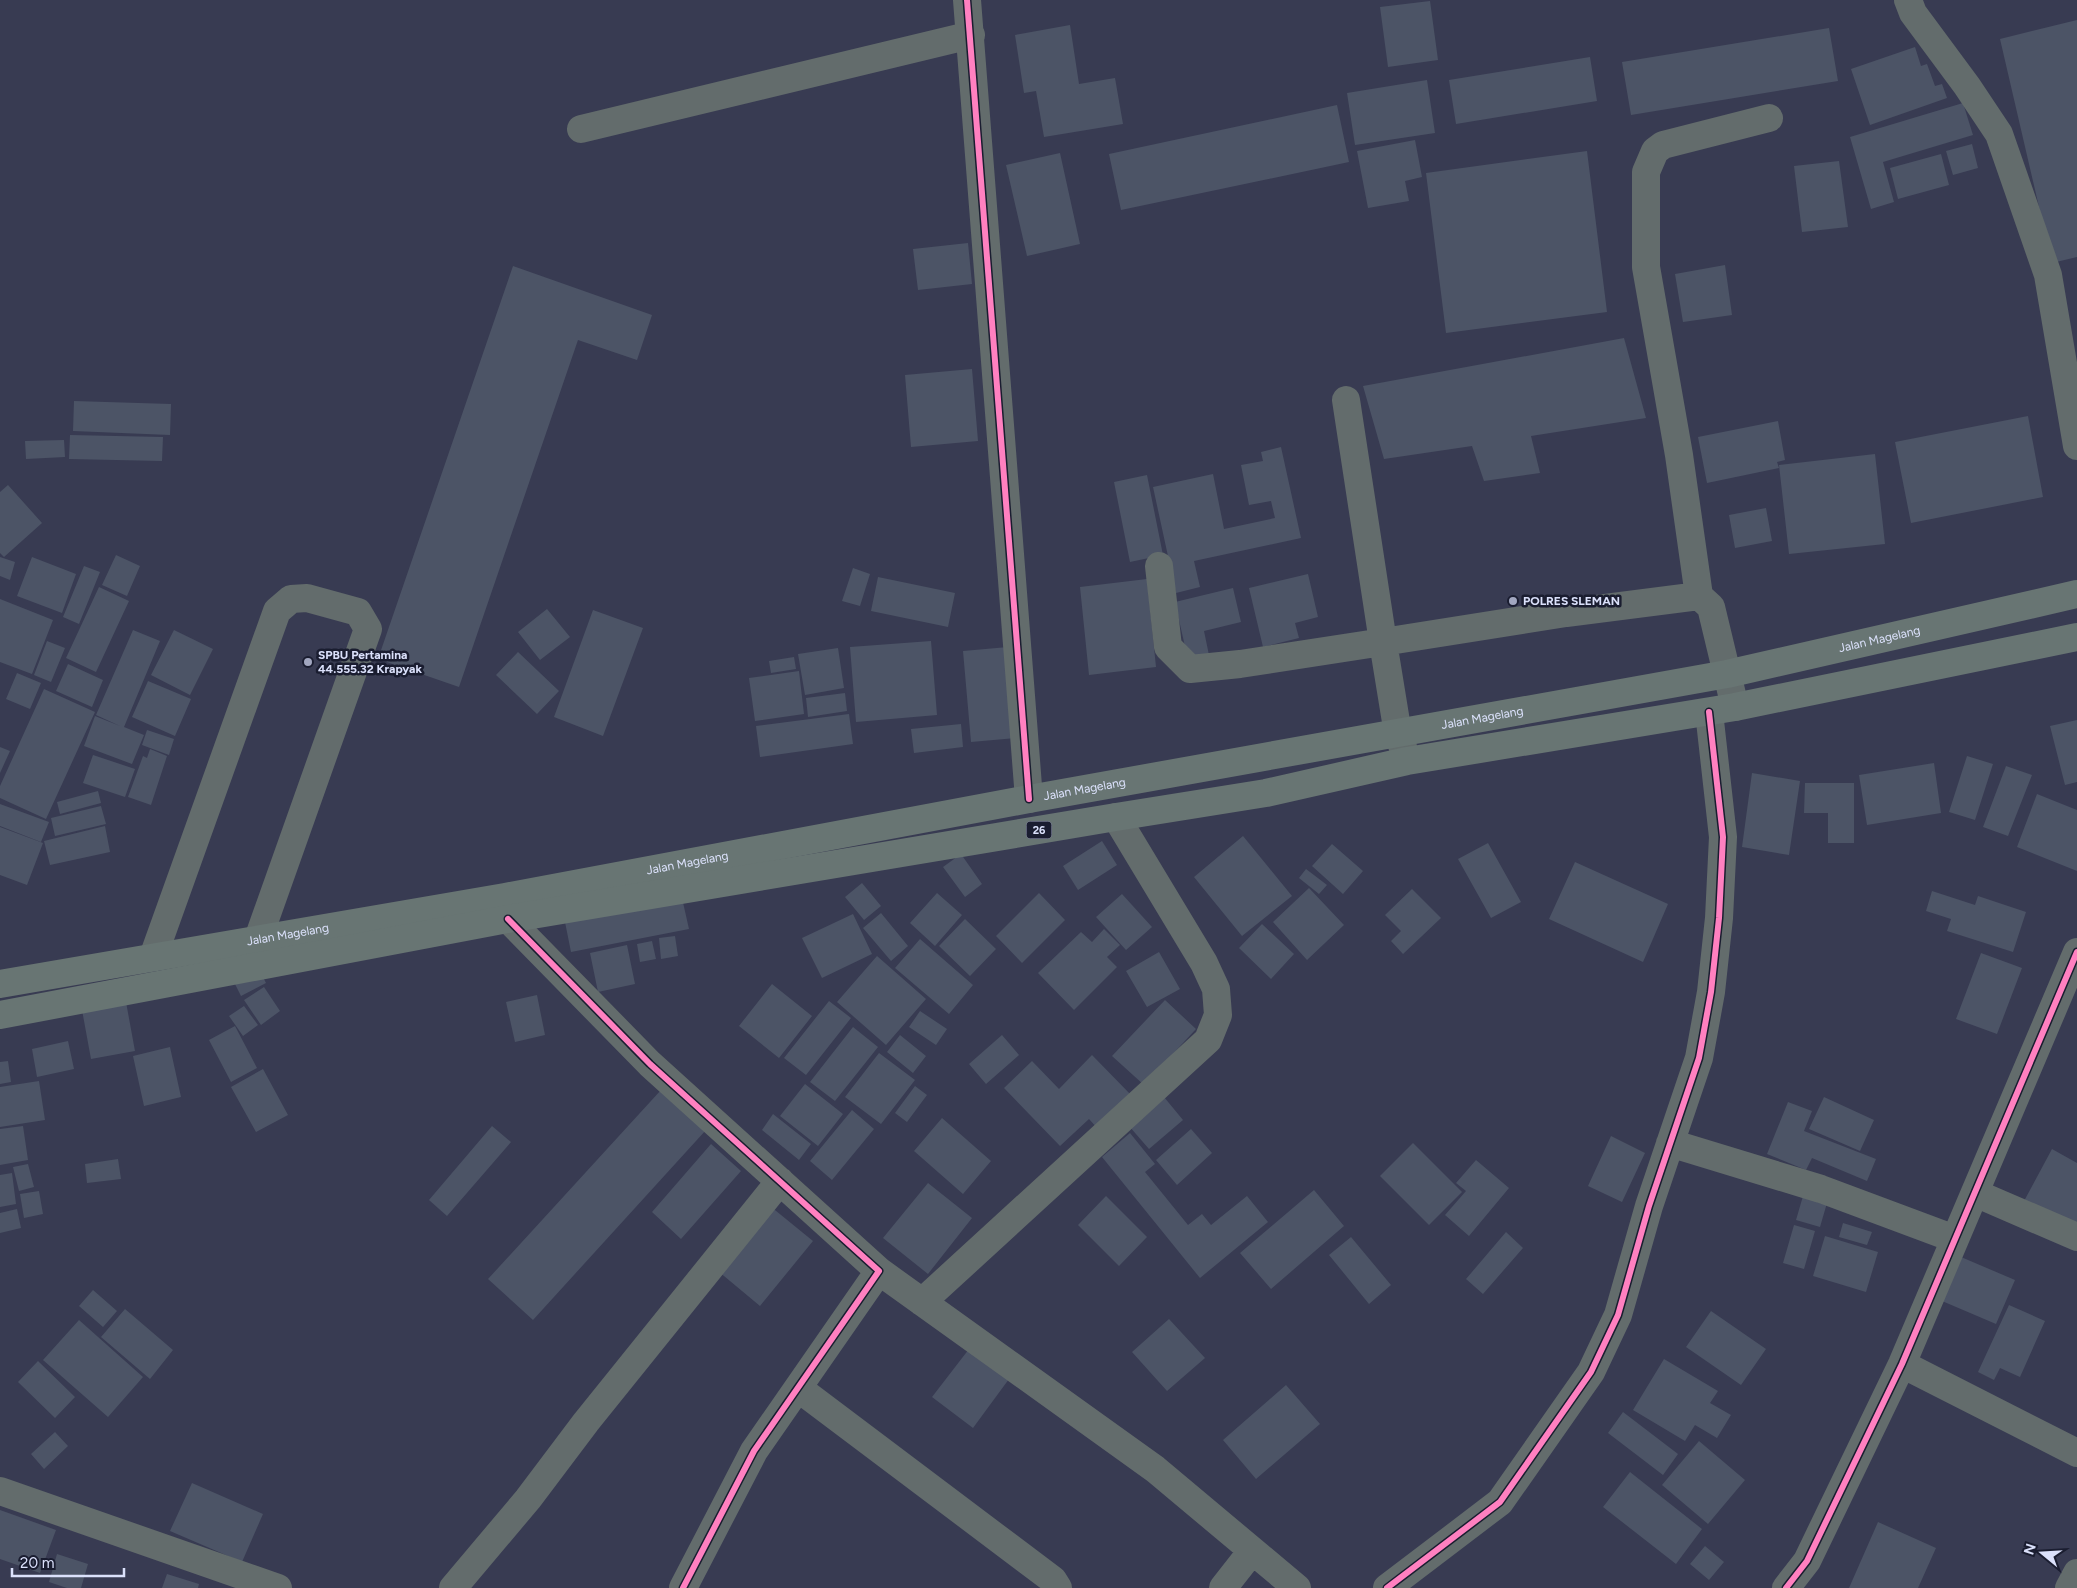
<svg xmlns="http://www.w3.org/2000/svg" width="2077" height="1588" viewBox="0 0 2077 1588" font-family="Figtree,sans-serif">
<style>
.building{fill:#4c5466}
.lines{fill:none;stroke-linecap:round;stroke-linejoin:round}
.minor{stroke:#636c6c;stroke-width:28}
.highway{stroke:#687573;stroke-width:28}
.cycleway-casing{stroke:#1a1d30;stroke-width:9}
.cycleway{stroke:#ff80c0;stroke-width:6}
.poi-dot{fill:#a2a7c0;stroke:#1a1d30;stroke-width:2}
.labels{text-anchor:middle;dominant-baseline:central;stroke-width:5;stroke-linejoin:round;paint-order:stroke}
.shield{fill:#1a1d30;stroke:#a1a6be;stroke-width:1}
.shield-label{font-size:11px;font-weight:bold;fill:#dbe1fb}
.poi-label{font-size:12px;font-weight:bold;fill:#dbe1fb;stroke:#1a1d30;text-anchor:start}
.street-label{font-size:12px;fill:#dbe1fb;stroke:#1a1d30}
</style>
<rect width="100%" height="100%" fill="#383b52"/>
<path class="building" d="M1430,1L1438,60L1388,67L1380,7Z
M2077,20V257L2052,263L2000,39Z
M1070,25L1079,84L1115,78L1123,124L1044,137L1036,91L1024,93L1015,35Z
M1829,28L1838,81L1631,115L1622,62Z
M1915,47L1921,66L1927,64L1935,86L1942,84L1947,98L1870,125L1851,69Z
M1590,57L1597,101L1456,124L1449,80Z
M1427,80L1435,133L1355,145L1347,93Z
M1963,103L1973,135L1883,162L1894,202L1871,209L1850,137Z
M1337,105L1349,162L1121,210L1109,154Z
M1415,140L1422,177L1405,181L1409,201L1368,208L1357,151Z
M1972,144L1978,168L1953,175L1946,151Z
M1587,151L1607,312L1446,333L1426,173Z
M1060,153L1080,244L1027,256L1006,165Z
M1941,154L1949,185L1898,199L1890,168Z
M1839,161L1848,227L1802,232L1794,166Z
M968,243L972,284L918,290L913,249Z
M1725,265L1732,315L1683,322L1675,274Z
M513,266L652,315L637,360L578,340L459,687L378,659Z
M1624,338L1646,418L1531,436L1540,473L1484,481L1472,446L1384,459L1363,386Z
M972,369L978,441L911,447L905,375Z
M74,401L171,404L170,435L73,431Z
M2028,416L2043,497L1911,523L1895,442Z
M1778,421L1785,460L1777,462L1779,468L1707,483L1698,437Z
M70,435L163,437L162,461L69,459Z
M64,440L65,457L26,459L25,441Z
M1281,447L1301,538L1194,561L1200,587L1176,593L1153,487L1213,474L1224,529L1275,518L1271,501L1249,505L1241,465L1263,461L1261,452Z
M1875,454L1885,544L1789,554L1779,465Z
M1147,475L1163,555L1130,562L1114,482Z
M8,485L42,523L4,557L0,553V492Z
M1766,508L1772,541L1735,548L1729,515Z
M116,555L140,566L127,596L102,585Z
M0,557L15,562L10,580L0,576Z
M32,557L76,574L62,613L17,596Z
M84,566L100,572L79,624L63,617Z
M853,568L870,574L860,606L842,601Z
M1308,574L1318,617L1295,623L1299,638L1263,647L1249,588Z
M878,577L955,593L948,627L871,611Z
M1147,579L1156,667L1089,675L1080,587Z
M99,587L129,601L96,672L66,658Z
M1233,588L1241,622L1204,631L1209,655L1188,660L1175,602Z
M0,599L53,620L32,674L0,662Z
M547,609L570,637L540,660L518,632Z
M593,610L643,628L603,736L554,717Z
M133,630L160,641L124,727L144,735L132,764L84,746L95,716L120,726L96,715Z
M174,630L213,649L190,695L151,675Z
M47,641L65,648L51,682L34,675Z
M931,641L937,715L856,722L850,647Z
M1008,647L1016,738L971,742L963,651Z
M838,648L844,688L805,695L798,654Z
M518,652L559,691L537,714L496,675Z
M794,657L796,669L771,673L769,661Z
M68,664L103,680L92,707L56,691Z
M799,671L804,714L755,721L749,678Z
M17,673L41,683L30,709L6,699Z
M148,681L191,699L175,736L132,717Z
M44,689L95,712L46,819L0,798V786Z
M845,693L847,711L808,717L806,698Z
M849,714L853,744L760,757L756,726Z
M2077,720V782L2065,785L2050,726Z
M961,724L963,747L914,753L911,729Z
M147,730L174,739L169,755L142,745Z
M0,747L10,751L0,773Z
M150,749L167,756L151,805L128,797L143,756L147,758Z
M93,755L135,769L125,797L83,783Z
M1967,756L1993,764L1975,820L1949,812Z
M1934,763L1941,813L1867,825L1859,775Z
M2006,766L2032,775L2008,836L1983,827Z
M1752,773L1800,781L1789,855L1742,847Z
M1805,783H1854V843H1828V813H1804Z
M98,791L101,803L60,814L57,802Z
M2037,794L2077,810V871L2017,847Z
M0,804L49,822L41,842L0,826Z
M101,806L106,824L55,836L51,818Z
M105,826L110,852L50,865L44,841Z
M0,827L43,843L27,885L0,875Z
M1243,836L1292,896L1242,936L1194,877Z
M1102,841L1117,865L1078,890L1063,866Z
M1488,843L1521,902L1491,918L1458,859Z
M1332,844L1363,871L1343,894L1312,866Z
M961,854L982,884L965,897L943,867Z
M1575,862L1668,904L1643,962L1549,919Z
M1306,869L1327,885L1319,894L1299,878Z
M862,883L881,906L864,920L845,897Z
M1309,888L1344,925L1307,960L1273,922Z
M1412,889L1441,918L1403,954L1391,941L1401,931L1385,915Z
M1932,891L1975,905L1978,896L2026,912L2013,952L1947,931L1951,919L1926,911Z
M937,893L962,915L935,946L910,923Z
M1039,893L1065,920L1022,963L996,936Z
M1122,894L1152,927L1126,950L1096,917Z
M682,898L689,929L571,952L565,922Z
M881,913L908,946L891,961L863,928Z
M853,914L872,954L822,978L802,938Z
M965,919L996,949L970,976L939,946Z
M1262,924L1294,954L1271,979L1239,948Z
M1104,929L1120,945L1107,957L1117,967L1074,1010L1038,973L1081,932L1092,942Z
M675,936L678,956L661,959L659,938Z
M920,939L973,985L949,1014L895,968Z
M652,941L656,959L640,962L637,944Z
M627,945L635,984L598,992L590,953Z
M1159,952L1180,989L1147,1007L1126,971Z
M1981,953L2022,968L1997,1034L1956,1019Z
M877,956L926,999L886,1045L837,1002Z
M259,969L266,983L241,996L234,982Z
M772,984L812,1016L779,1058L739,1026Z
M264,987L280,1011L261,1025L244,1000Z
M537,995L545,1035L515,1042L506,1002Z
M1165,1000L1196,1029L1144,1085L1112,1056Z
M829,1001L851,1018L806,1075L784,1058Z
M126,1002L135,1051L91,1059L82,1010Z
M244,1006L258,1025L243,1036L229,1016Z
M920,1011L947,1029L936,1045L909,1027Z
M235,1026L257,1068L231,1082L209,1040Z
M853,1027L878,1047L835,1101L810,1082Z
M900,1035L926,1056L913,1073L887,1052Z
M1002,1035L1019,1055L986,1084L969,1064Z
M68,1041L74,1069L37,1077L32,1049Z
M170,1047L181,1097L144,1106L133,1056Z
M879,1053L915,1080L881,1124L845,1097Z
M1092,1055L1132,1096L1098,1129L1089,1119L1060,1146L1004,1088L1032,1061L1059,1089Z
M8,1061L11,1082L0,1084V1062Z
M263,1069L288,1115L256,1132L231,1087Z
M39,1081L45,1120L0,1127V1087Z
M805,1084L843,1114L818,1146L780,1116Z
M915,1086L927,1095L907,1122L895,1113Z
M661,1090L706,1130L533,1320L488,1279Z
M1164,1097L1183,1120L1149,1149L1129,1126Z
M1824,1097L1874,1120L1860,1151L1809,1129Z
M1788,1102L1812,1111L1804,1131L1876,1159L1867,1181L1812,1158L1806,1170L1767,1154Z
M852,1110L874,1129L832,1180L810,1161Z
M773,1114L811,1144L799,1160L762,1130Z
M942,1118L991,1161L963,1194L914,1151Z
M23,1126L28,1160L0,1165V1129Z
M492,1126L511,1142L447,1216L429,1200Z
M1191,1129L1212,1153L1177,1185L1156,1160Z
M1130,1133L1155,1164L1145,1172L1188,1225L1202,1214L1211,1225L1247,1196L1268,1222L1200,1278L1102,1157Z
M1611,1136L1645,1153L1622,1202L1588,1186Z
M1413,1143L1462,1192L1429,1225L1380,1176Z
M711,1144L741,1171L681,1239L652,1212Z
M2052,1149L2077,1163V1233L2023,1203Z
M118,1159L121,1179L87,1183L85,1164Z
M1476,1160L1509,1188L1469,1236L1445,1215L1466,1191L1456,1183Z
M28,1164L34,1187L19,1191L13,1167Z
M12,1173L16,1204L0,1207V1175Z
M928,1183L972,1218L928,1274L883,1238Z
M1314,1190L1344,1226L1271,1289L1240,1253Z
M39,1191L43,1214L24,1218L20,1194Z
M1106,1196L1147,1237L1119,1266L1078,1225Z
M1803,1196L1827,1203L1820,1227L1796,1220Z
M770,1206L813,1241L760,1306L718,1271Z
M17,1209L21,1228L0,1233V1213Z
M1843,1223L1872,1232L1867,1245L1839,1237Z
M1794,1225L1815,1231L1804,1269L1783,1263Z
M1506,1232L1523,1248L1483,1294L1466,1279Z
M1825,1236L1878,1252L1866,1292L1813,1276Z
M1351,1237L1391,1285L1369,1304L1329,1255Z
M1961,1257L2015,1280L1996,1324L1942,1301Z
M93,1290L117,1311L103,1327L79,1306Z
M2009,1305L2045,1321L2020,1377L2000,1368L1994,1380L1978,1372Z
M125,1309L173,1350L150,1379L101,1337Z
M1711,1311L1766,1349L1741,1385L1686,1347Z
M1169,1319L1205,1358L1167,1391L1132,1352Z
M79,1320L143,1377L108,1417L43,1360Z
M969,1349L1009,1379L973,1428L932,1397Z
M1664,1359L1718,1391L1710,1403L1731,1415L1717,1438L1695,1425L1685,1441L1633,1410Z
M38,1361L75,1397L55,1418L18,1382Z
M1286,1385L1320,1424L1256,1479L1223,1440Z
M1623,1412L1678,1454L1663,1475L1608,1433Z
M55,1432L68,1446L44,1469L31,1454Z
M1699,1441L1745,1480L1708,1524L1662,1485Z
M1630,1472L1702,1529L1676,1564L1603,1507Z
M192,1483L263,1514L242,1562L170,1531Z
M0,1510L56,1530L40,1573L0,1559Z
M1878,1522L1936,1548L1918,1588H1849Z
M1705,1546L1724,1562L1709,1580L1690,1564Z
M57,1554L88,1564L81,1588H67L49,1582Z
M167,1574L199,1584L198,1588H162Z"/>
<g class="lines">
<path class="minor" d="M967,0L1029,799
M1908,0L1913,13L1967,86L1999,134L2048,275L2077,446
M581,129L971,35
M1159,566L1168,647L1190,669L1240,664L1383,642L1346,400
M1699,596L1679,455L1646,267V172L1655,151L1663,145L1769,118
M1406,756L1398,734L1383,642L1566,613L1699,596L1711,607L1735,707
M508,919L650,1064L879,1271L754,1451L683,1588
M153,957L277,611L291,599L307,598L358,612L368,629L258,939
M1670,1143L1821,1189L1955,1239
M1975,1193L2077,1237
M879,1271L1155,1469L1297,1588
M922,1302L1208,1040L1218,1015L1216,989L1204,963L1116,817
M1902,1364L2077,1453
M798,1388L1053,1580L1058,1588
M0,1491L278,1588
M453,1588L528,1499L586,1422L780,1181
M1223,1588L1252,1551
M1387,1588L1500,1502L1591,1372L1618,1315L1649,1206L1699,1058L1711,992L1719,918L1723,837L1709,712
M1786,1588L1807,1561L1902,1364L2077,952
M2069,1588L2077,1573"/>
<g class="highway">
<path id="s1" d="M0,984L505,897L1029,799L1727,674L2077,594"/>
<path d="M0,1015L508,919L1116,817L1266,793L1407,761L1735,707L2077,637"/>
</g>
<g class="cycleway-casing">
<path id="cycleway" d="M967,0L1029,799
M508,919L650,1064L879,1271L754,1451L683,1588
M1387,1588L1500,1502L1591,1372L1618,1315L1649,1206L1699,1058L1711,992L1719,918L1723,837L1709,712
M1786,1588L1807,1561L1902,1364L2077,952"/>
</g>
<use href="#cycleway" class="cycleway"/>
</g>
<g class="poi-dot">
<circle cx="1513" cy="601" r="5"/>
<circle cx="308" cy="662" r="5"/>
</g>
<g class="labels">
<rect class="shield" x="1026.5" y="821.5" width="25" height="17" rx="4"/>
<g class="shield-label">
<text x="1039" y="830">26</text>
</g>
<g class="poi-label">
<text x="1523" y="601">POLRES SLEMAN</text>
<text x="318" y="655">SPBU Pertamina<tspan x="318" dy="14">44.555.32 Krapyak</tspan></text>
</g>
<g class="street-label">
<text stroke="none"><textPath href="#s1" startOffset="1911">Jalan Magelang</textPath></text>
<text stroke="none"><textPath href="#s1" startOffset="1506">Jalan Magelang</textPath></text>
<text stroke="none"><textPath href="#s1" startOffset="1102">Jalan Magelang</textPath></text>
<text stroke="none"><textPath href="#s1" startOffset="698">Jalan Magelang</textPath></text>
<text stroke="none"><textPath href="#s1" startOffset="292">Jalan Magelang</textPath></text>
</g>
</g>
<g transform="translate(2042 1553) rotate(288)" stroke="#1a1d30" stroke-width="4" paint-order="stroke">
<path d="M0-4L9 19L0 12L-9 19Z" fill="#dbe1fb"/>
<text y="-8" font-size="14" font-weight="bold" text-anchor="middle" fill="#dbe1fb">N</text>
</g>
<path d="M12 1568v8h112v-8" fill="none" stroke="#dbe1fb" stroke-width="2.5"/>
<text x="20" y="1568" font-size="15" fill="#dbe1fb" stroke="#1a1d30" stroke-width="4" paint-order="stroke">20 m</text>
</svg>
